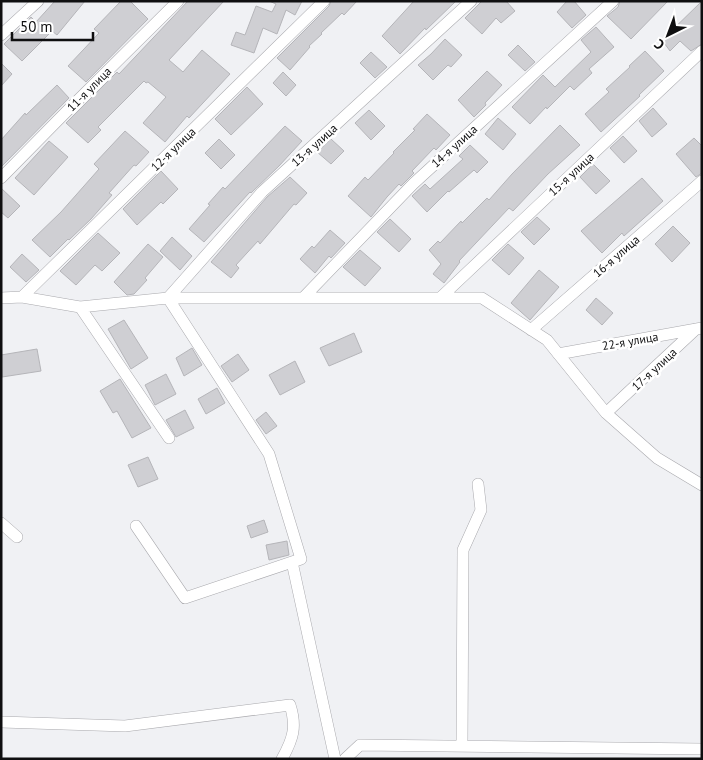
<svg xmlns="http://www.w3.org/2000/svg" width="703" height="760" viewBox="0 0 703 760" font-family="'PT Sans',sans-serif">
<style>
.building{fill:#cfcfd3;stroke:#b5b5b9}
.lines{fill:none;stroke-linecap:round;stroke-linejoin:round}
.minor-casing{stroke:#a9a9ad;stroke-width:12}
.minor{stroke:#fff;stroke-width:11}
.labels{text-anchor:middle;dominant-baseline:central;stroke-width:5;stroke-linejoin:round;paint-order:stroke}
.street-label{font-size:12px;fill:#0f0f10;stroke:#fff}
</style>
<rect width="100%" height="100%" fill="#f0f1f4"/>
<path class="building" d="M55,1H85L57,35L52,31L22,61L4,44L31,17L36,22Z
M121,1H130L148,19L86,82L68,66L99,33L94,29Z
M188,1H224L169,60L183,72L202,50L230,74L189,118L187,116L165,142L143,123L166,97L148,82L146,83L144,81L98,127L101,130L88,143L66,123L117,72L119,74Z
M269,1H302L295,15L286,10L277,34L263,28L254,53L231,45L236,32L245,35L256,6L272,12L276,4Z
M331,1H357L344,15L342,13L321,33L322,34L309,46L310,47L290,70L277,58L329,6Z
M414,1H456L426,30L425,28L400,54L382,36Z
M482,1H506L515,11L501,23L496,18L482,34L465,18Z
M567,1H574L586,15L572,28L557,12Z
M620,1H668L631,39L607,16L618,7Z
M702,1V44L691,51L680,41L670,51L662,40Z
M596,27L614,47L589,69L592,73L574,90L570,86L547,109L546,107L530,124L512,107L543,75L555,87L591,52L581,40Z
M445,39L462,55L451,67L448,65L433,80L418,65L431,54Z
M518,45L535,62L525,71L508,55Z
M645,51L664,71L639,95L640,96L601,132L585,114L609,92L606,89L630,67L629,66Z
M371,52L387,67L375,78L360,63Z
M1,63L12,74L1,86Z
M487,71L502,85L485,103L486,105L474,117L458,100Z
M283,72L296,85L286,96L273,83Z
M57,85L69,98L1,167V140L25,113L26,115Z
M247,87L263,104L231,135L215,119Z
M653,108L667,124L652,137L639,121Z
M369,110L385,126L371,140L355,123Z
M427,114L450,135L436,150L434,148L412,171L414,173L401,186L399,184L387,197L371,217L348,196L365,177L368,180L394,153L393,152L415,130L413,129Z
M498,118L516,134L503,150L485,134Z
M560,125L580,145L548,174L513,211L509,208L459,261L460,262L444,283L433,274L441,264L429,250L438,241L440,243L461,221L462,223L487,198L489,200L512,174Z
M285,126L302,141L279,166L251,193L250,192L204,242L189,229L210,205L208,204L223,187L225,189Z
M125,131L149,152L136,166L134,165L109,193L112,195L91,219L69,240L68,239L50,257L32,240L61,212L99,169L94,164Z
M623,136L637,151L624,163L610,148Z
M694,138L702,146V173L696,177L676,154Z
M219,139L235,155L221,169L205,153Z
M331,139L344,151L331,164L317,152Z
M49,141L68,157L34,195L15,178Z
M470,145L488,162L477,173L474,170L449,192L448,191L427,212L412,196L425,184L430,189L463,159L459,156Z
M593,164L610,181L596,194L580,177Z
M161,171L178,189L163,204L161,202L137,225L123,209Z
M290,177L307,193L296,205L294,204L260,244L258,241L236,265L239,268L231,278L211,262L267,197Z
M642,178L663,201L624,236L622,233L602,253L581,231Z
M1,188L20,206L8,218L1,212Z
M537,217L550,229L534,245L521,232Z
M390,219L411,239L399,252L377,232Z
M673,226L690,243L672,262L655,244Z
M330,230L345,243L331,258L329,256L315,273L300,259L312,246L314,248Z
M98,233L120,253L102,271L95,265L76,285L60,271Z
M172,237L192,256L180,270L160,251Z
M148,244L163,257L145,278L147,280L134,294L127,295L114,282Z
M508,244L524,258L509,275L492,260Z
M360,250L381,268L365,286L343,267Z
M22,254L39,270L26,282L10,267Z
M539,270L559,287L530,320L511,303Z
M596,298L613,313L602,325L586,310Z
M124,320L148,358L131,369L108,329Z
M354,333L362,352L329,366L320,348Z
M192,348L202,365L184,376L176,358Z
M37,349L41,371L2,377L1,355Z
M238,354L249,370L232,382L221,366Z
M295,361L305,382L280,395L269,375Z
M166,374L176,394L155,405L145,385Z
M120,379L151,428L132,438L117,411L113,413L100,391Z
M217,388L225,403L206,414L198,399Z
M185,410L194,428L176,437L166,420Z
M266,412L277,426L266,434L256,420Z
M148,457L158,479L138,487L128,465Z
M264,520L268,532L251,538L247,526Z
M287,541L289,555L269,560L266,545Z"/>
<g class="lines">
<g class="minor-casing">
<path id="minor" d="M1,35L38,1
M1,178L67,111L178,1
M22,297L324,1
M1,298L22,297L80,307L168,298H482L547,340L606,413L657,458L702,485
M303,298L413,184L613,1
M440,298L702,51
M80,307L169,438
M531,330L702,181
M558,354L702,328
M606,413L696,329
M1,523L17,537
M136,526L185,598L301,559L269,454L168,298L262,192L471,1
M292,562L335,759
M1,722L125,726L290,705C297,727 293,739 282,759
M462,746L463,550L481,510L478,484
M345,759L360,745L702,749"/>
</g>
<use href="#minor" class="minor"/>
</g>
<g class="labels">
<g class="street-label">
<text transform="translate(89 89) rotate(-45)">11-я улица</text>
<text transform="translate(314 145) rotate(-42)">13-я улица</text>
<text transform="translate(454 146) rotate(-42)">14-я улица</text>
<text transform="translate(173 149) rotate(-44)">12-я улица</text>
<text transform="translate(571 174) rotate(-43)">15-я улица</text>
<text transform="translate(616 256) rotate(-41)">16-я улица</text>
<text transform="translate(630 341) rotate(-10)">22-я улица</text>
<text transform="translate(654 369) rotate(-43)">17-я улица</text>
</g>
</g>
<rect width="703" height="760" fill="none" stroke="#0f0f10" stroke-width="5"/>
<g transform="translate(668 35) rotate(222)" stroke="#ffffff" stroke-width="4" paint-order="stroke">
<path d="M0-4L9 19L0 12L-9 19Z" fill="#0f0f10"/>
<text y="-8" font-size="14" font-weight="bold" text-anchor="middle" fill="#0f0f10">С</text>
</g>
<path d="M12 32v8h81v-8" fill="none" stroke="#0f0f10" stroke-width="2.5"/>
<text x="20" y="32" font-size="15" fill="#0f0f10" stroke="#ffffff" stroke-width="4" paint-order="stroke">50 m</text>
</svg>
